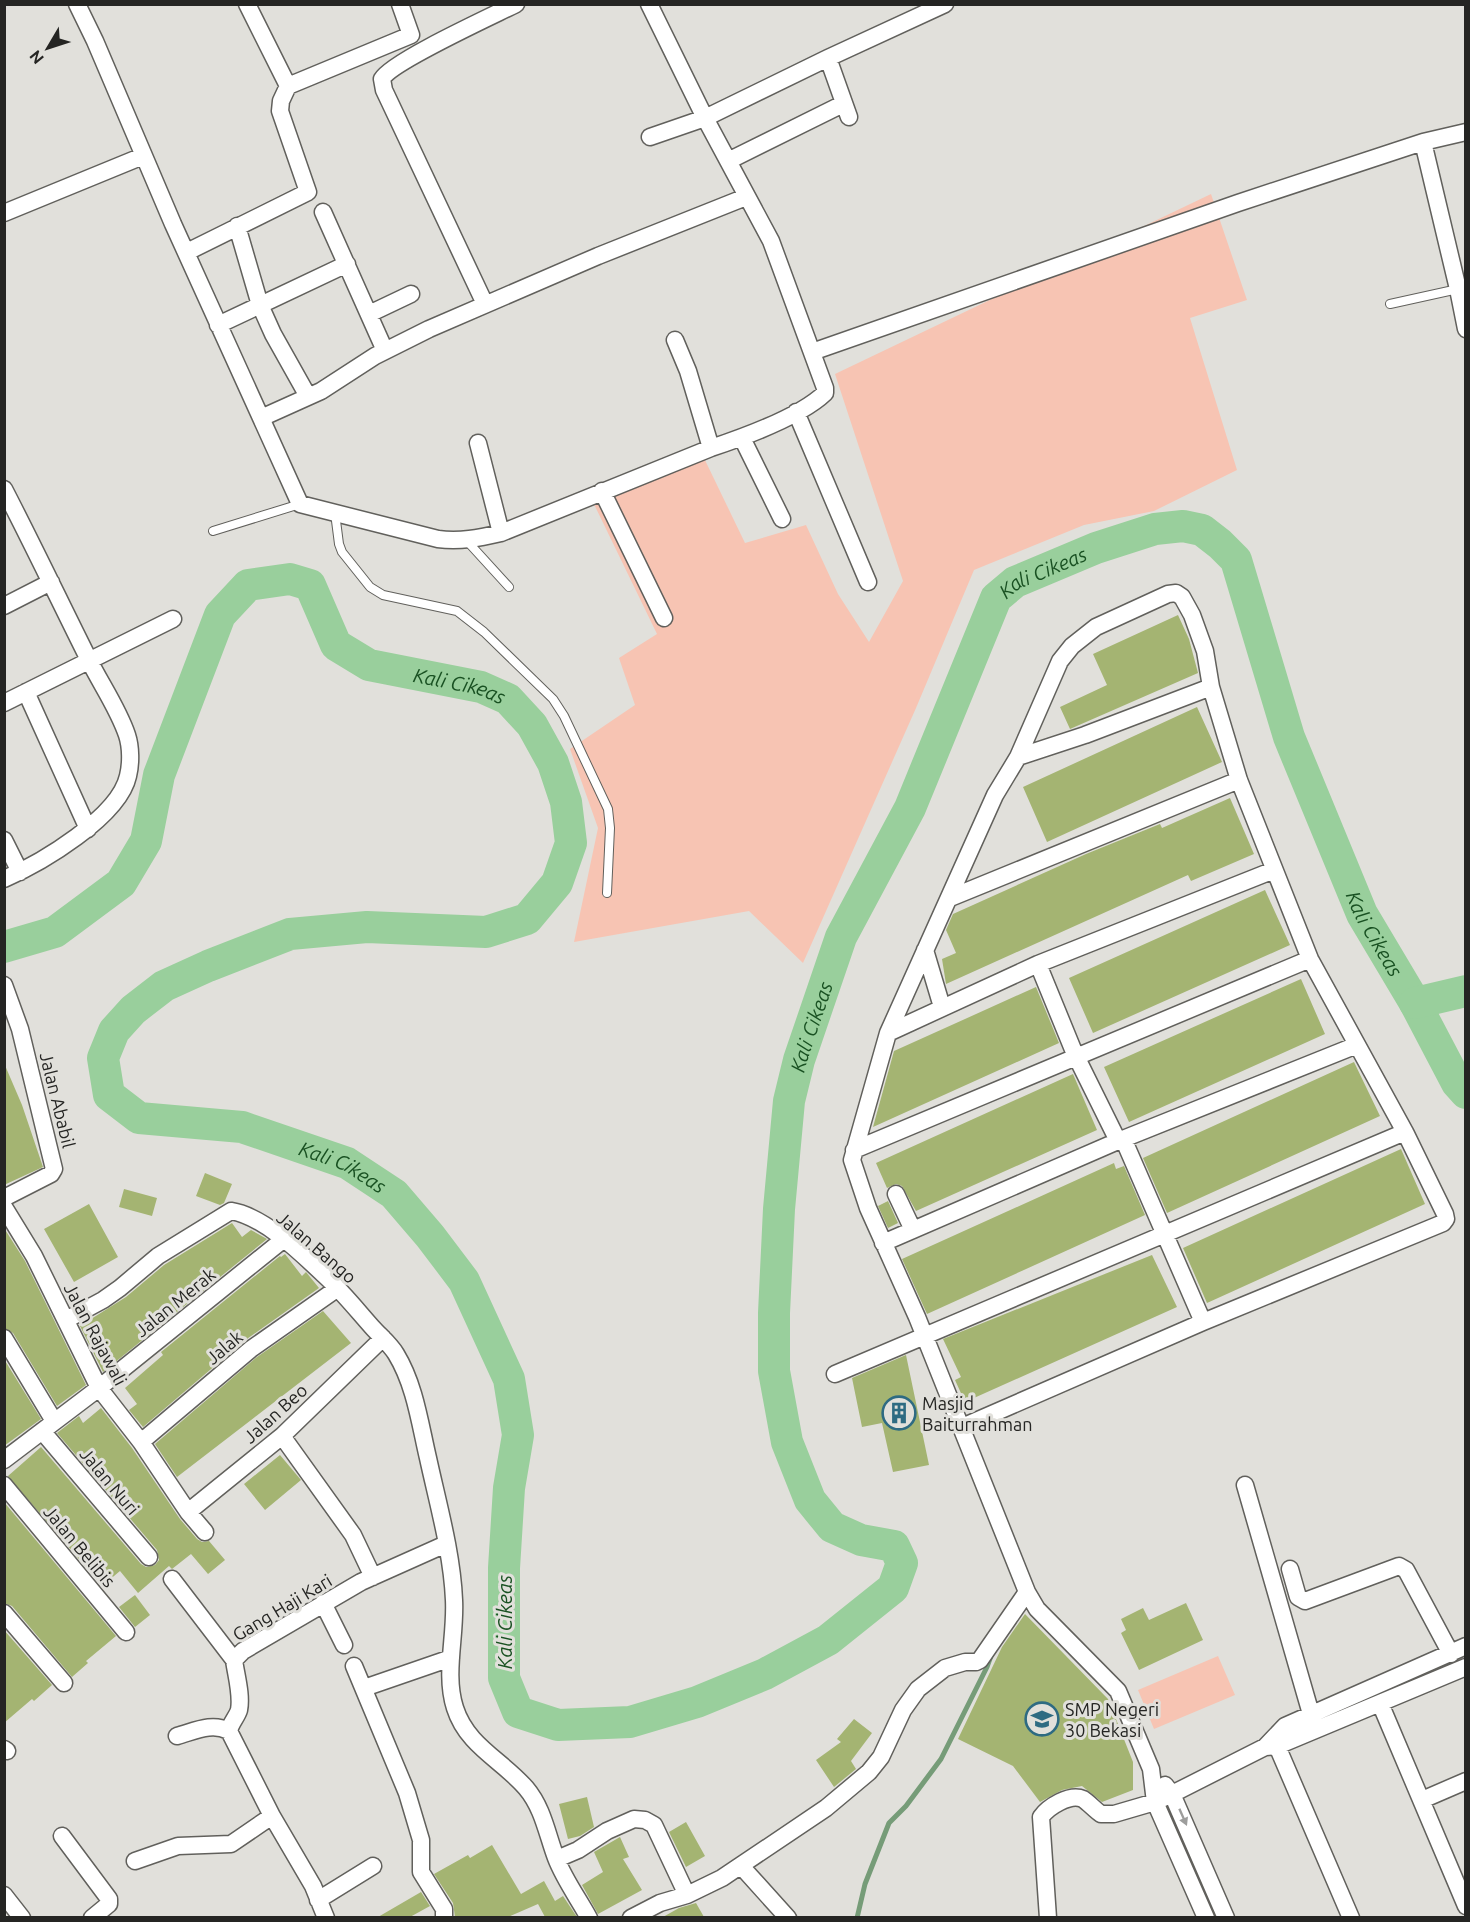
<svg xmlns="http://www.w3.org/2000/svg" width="1470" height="1922" viewBox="0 0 1470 1922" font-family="Ubuntu,sans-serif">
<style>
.green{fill:#f7c4b3}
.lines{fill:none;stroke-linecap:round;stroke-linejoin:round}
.stream{stroke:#769c78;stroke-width:5}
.river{stroke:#99cf9c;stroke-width:32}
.building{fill:#a4b472}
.service-casing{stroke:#61605c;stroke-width:10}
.minor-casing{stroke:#61605c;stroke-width:19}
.service{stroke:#fff;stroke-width:8}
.minor{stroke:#fff;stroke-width:16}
.oneway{fill:#9d9d9c}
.labels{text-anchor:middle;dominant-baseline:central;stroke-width:6;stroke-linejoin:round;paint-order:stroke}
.street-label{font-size:18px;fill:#252523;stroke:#e1e0db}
.poi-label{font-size:18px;fill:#252523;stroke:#e1e0db;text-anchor:start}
.water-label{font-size:20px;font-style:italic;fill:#195122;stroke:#e1e0db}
</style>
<rect width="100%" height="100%" fill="#e1e0db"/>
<path class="green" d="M1211,194L1247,300L1190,318L1237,470L1154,511L1084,525L974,570L916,708L803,963L749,911L574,942L598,828L570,749L635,705L619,658L657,634L591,498L703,456L745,543L806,525L838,594L869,642L903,581L835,374Z
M1218,1656L1235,1695L1154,1729L1138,1690Z"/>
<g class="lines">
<path class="stream" d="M857,1918L865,1884L889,1823L906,1806L941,1759L987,1667L991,1656"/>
<g class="river">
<path id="s1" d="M4,947L55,932L121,883L146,841L159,775L220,615L248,585L290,579L310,585L336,645L369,665L481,687L508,699L532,725L553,763L566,802L571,843L557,883L527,919L486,932L367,927L290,934L208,966L164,986L133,1010L114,1031L103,1058L109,1095L139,1118L242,1127L347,1163L394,1194L430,1236L464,1281L509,1379L518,1435L509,1488L504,1568V1678L518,1712L558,1725L630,1722L697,1702L765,1674L828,1640L893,1588L902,1563L894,1546L861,1540L832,1527L810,1500L787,1442L774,1371V1313L779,1209L789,1101L799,1060L841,937L910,808L996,598L1015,582L1096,548L1155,529L1183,526L1202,530L1220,544L1236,560L1289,737L1362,914L1415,1003L1457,1083L1466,1093"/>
<path d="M1415,1003L1466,991"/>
</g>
</g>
<path class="building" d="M1178,615L1189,639L1198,673L1070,729L1060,707L1107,685L1093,654Z
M1197,707L1222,762L1047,842L1023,787Z
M1230,798L1254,854L1191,881L1188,875L946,984L942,959L956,953L946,930L953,914L1086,854L1160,824L1162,828Z
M1265,890L1290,945L1093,1033L1069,978Z
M1301,979L1325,1034L1129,1122L1104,1067Z
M1036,987L1059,1043L873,1127L894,1051Z
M1354,1062L1380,1116L1167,1213L1143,1158Z
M4,1063L22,1105L43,1167L4,1185Z
M1073,1074L1097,1130L916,1211L902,1186L896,1184L887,1188L876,1163Z
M1401,1149L1425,1204L1207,1303L1183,1248Z
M1114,1163L1116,1169L1124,1166L1145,1215L927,1314L902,1259Z
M205,1173L232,1184L224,1203L220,1205L196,1196Z
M124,1189L157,1198L152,1216L119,1207Z
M888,1201L898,1223L888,1228L878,1206Z
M89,1204L118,1257L74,1282L44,1229Z
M232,1223L242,1237L251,1230L267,1239L103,1372L80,1326L126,1297L164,1265Z
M4,1228L25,1261L86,1385L57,1406L13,1333L4,1328Z
M285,1254L302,1276L306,1272L319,1288L244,1341L143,1427L129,1410L137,1404L125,1388L163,1355L161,1352L280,1256L281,1257Z
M1152,1255L1177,1307L965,1402L955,1380L961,1377L943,1339Z
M323,1311L351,1343L177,1477L155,1444L257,1357Z
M906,1355L929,1465L893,1472L882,1423L862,1427L852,1378Z
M4,1359L41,1419L4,1446Z
M101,1408L132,1448L180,1519L197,1539L202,1542L209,1541L225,1560L208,1574L191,1554L172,1569L169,1566L138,1593L120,1571L102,1586L8,1476L41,1447L141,1564L146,1567L155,1565L159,1560L157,1550L57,1433L79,1416L83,1423Z
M280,1455L301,1480L265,1510L244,1484Z
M4,1502L116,1636L86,1661L88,1663L72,1677L12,1606L4,1603Z
M135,1595L150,1615L135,1627L119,1607Z
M1186,1603L1203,1640L1139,1670L1121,1633L1126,1630L1121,1619L1143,1608L1149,1620Z
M1025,1614L1108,1699L1133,1762V1790L1102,1802L1082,1786L1062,1790L1040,1802L1013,1766L958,1739L1002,1647Z
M4,1630L52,1685L34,1701L32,1699L4,1723Z
M854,1719L872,1733L851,1761L856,1769L834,1787L816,1760L841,1742L837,1739Z
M587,1797L594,1827L580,1836L568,1839L559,1804Z
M686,1822L705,1856L686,1867L669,1832Z
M620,1837L629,1857L623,1859L642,1890L598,1914L582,1885L603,1872L594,1852Z
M492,1845L521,1894L544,1881L555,1901L563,1896L577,1917H545L538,1904L508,1917H455L453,1903L434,1874L468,1855L470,1858Z
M421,1892L430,1906L410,1917H378Z
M696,1903L704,1917H663L679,1908Z"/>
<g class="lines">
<g class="service-casing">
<path id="service" d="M1390,304L1458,289
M335,513L339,544L342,552L370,587L383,595L457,611L484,632L553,699L564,716L608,809L610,828L607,893
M213,531L300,504
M467,541L509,587"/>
</g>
<g class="minor-casing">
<path id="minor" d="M77,4L95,41L173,224L300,504L438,539C460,542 479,538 501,533L711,448C744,437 800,417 825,393V388L771,241L705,118L649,4
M247,4L288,86L411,35L400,4
M828,58L849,117
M650,137L705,118L828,58L945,4
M1423,142L1458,289L1466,329
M728,161L843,104
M323,212L382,344
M4,213L143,156
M237,226L260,305L273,334L305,391
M187,252L308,192L280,111L281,101L288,86
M485,304L384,90L382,79C391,62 492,16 516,4
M369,314L411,294
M218,325L347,264
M675,340L688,371L711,448
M812,352L1238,203L1423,142L1466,132
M796,412L868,582
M261,418L321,391L375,356L429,329L598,256L746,197
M742,438L782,519
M478,443L501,533
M4,489C33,545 60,602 88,658C100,683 118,708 127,735C131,747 131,764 128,776C119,817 41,863 4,879
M602,491L664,618
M4,606L51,582
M26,692L88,829
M4,703L173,619
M1018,757L1085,735L1211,687
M4,840L20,872
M950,898L1239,780
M925,950L942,1007
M1038,964L1074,1052L1118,1141L1125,1143L1203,1322
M4,985L20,1029L54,1169L51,1174L4,1198
M888,1033L1038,964L1274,870
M854,1150L1310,959
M896,1194L913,1230
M4,1207L34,1256L99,1388L141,1442L188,1512L205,1532
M883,1243L1118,1141L1357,1045
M66,1320L103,1300L120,1288L158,1256L231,1211C263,1216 300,1252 323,1274C341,1290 356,1309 372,1327C380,1336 390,1344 396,1354C415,1385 420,1424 428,1458C438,1504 452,1553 454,1600C456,1636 444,1674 455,1708C467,1746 502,1760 526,1788C543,1808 547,1834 556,1858C564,1879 578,1898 589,1918
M4,1338L54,1421
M835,1374L1405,1132
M962,1427L1203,1322L1443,1223L1446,1219L1445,1214L1405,1132L1310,959L1239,780L1211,687L1205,651L1192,615L1182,597L1176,593L1168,594L1096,627L1072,646L1060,661L1018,757L995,795L888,1033L852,1160L868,1208L917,1317L1027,1592L1037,1609L1118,1691L1151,1769L1155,1802L1206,1918
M42,1431L149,1557
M282,1436L353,1535L373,1577
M141,1442L251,1349L338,1288
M4,1460L99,1388L284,1239
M4,1485L126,1632
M1245,1485L1311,1714
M188,1512L282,1436L383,1338
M1290,1569L1298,1597L1305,1601L1399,1566L1406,1570L1451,1654
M172,1579L234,1660
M323,1603L344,1645
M4,1613L64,1683
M354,1666L407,1793L421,1840V1872L444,1909V1918
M364,1688L451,1658
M1380,1703L1466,1906
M177,1736C195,1731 212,1722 229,1731
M1277,1746L1466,1667
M1266,1747L1277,1746L1351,1918
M4,1749L7,1751
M1165,1785L1172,1794L1226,1918
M1422,1800L1466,1781
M62,1836L109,1899V1904L92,1918
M557,1859L578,1850L607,1831L634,1819L645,1820L654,1825L687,1895
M135,1861L178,1846L231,1844L272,1816
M741,1866L788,1918
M4,1895L22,1918
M318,1900L373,1866
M326,1918L313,1886L272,1816L229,1731C231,1722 237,1717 239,1710C242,1695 236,1675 234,1660L243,1651L361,1582L446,1544
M631,1918L660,1903L687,1895L722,1878L826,1808L869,1772L881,1757L903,1710L918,1689L945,1668L965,1662H976L980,1660L1027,1592
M1048,1918L1041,1817C1048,1807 1070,1793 1083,1799C1089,1803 1095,1810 1101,1814H1114L1155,1802L1172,1794L1265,1747L1285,1726L1466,1646"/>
</g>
<use href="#service" class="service"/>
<use href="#minor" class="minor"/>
</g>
<defs><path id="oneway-solid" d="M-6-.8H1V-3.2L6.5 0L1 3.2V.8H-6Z" transform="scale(1.5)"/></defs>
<use class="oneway" href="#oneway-solid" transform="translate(1183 1817) rotate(66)"/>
<defs>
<g id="building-ring" transform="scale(1.725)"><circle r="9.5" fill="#e1e0db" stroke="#2e6b82" stroke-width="1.5"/><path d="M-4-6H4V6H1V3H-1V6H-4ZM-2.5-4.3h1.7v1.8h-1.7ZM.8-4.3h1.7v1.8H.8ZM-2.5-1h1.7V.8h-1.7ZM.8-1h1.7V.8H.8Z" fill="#2e6b82"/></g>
<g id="school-ring" transform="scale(1.725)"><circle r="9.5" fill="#e1e0db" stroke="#2e6b82" stroke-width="1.5"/><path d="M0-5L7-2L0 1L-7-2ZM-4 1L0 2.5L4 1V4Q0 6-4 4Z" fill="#2e6b82"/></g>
</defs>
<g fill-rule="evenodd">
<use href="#building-ring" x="899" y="1413"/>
<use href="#school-ring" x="1042" y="1719"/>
</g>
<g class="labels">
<g class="street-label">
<text transform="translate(58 1100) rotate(76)">Jalan Ababil</text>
<text transform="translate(317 1247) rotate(41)">Jalan Bango</text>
<text transform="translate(175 1302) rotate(-39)">Jalan Merak</text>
<text transform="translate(96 1334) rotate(62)">Jalan Rajawali</text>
<text transform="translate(224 1347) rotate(-40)">Jalak</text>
<text transform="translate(275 1413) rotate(-42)">Jalan Beo</text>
<text transform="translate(110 1481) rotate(50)">Jalan Nuri</text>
<text transform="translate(80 1546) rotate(50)">Jalan Belibis</text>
<text transform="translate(282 1607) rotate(-31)">Gang Haji Kari</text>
</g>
<g class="poi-label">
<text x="922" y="1403">Masjid<tspan x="922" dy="21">Baiturrahman</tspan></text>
<text x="1065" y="1709">SMP Negeri<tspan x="1065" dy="21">30 Bekasi</tspan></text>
</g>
<g class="water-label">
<text stroke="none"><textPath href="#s1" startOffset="3963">Kali Cikeas</textPath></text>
<text stroke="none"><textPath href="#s1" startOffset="724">Kali Cikeas</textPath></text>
<text stroke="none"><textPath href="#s1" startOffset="4576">Kali Cikeas</textPath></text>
<text stroke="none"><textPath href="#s1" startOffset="3441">Kali Cikeas</textPath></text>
<text stroke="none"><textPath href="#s1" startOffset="1785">Kali Cikeas</textPath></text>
<text transform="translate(504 1622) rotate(-90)">Kali Cikeas</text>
</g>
</g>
<rect width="1470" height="1922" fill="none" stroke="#252523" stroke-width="12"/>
<g transform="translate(48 48) rotate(231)" stroke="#e1e0db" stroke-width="4.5" paint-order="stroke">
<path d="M0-4.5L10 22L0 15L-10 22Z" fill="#252523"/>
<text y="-9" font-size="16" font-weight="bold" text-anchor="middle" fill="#252523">N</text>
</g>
</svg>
